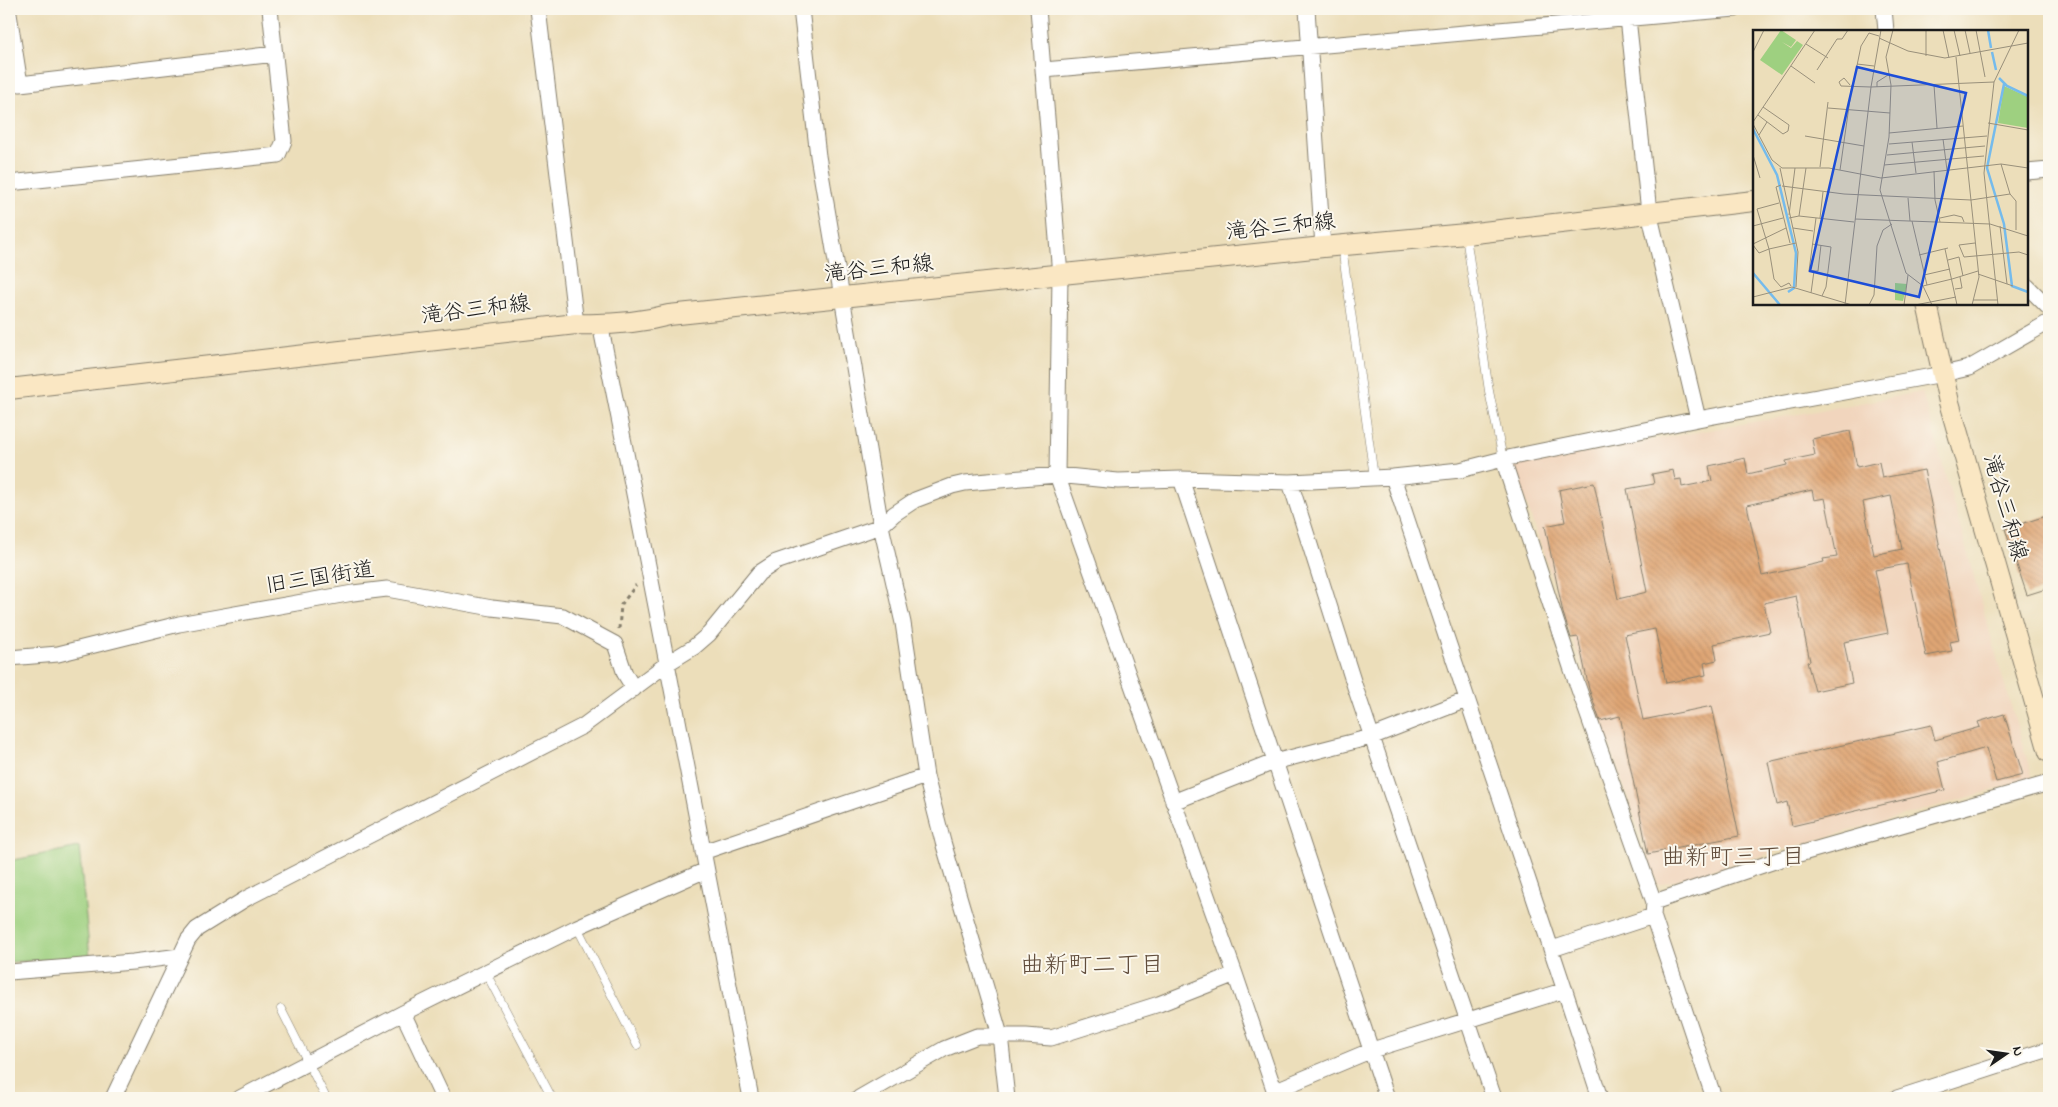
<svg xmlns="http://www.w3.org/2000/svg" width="2058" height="1107" viewBox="0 0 2058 1107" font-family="'Indie Flower','Klee One',sans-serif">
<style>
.built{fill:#f1d5bd}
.park{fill:#9ed080;stroke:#5d764e}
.building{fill:url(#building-back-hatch);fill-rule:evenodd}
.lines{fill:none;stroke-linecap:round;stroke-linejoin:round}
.lane-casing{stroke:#847d6b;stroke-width:9}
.street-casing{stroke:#847d6b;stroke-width:17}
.secondary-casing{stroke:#847d6b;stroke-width:22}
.path{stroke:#847d6b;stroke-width:3;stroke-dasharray:4 4;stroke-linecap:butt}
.lane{stroke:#fff;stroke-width:8}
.street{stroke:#fff;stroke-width:15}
.secondary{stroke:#fae7c3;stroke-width:20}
.labels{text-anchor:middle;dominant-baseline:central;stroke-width:4;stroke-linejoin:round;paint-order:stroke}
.street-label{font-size:22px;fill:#1c1c1c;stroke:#fbf7ec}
.neighbourhood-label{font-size:24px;fill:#604c3b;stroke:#fbf7ec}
.inset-river{fill:none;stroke:#75bbec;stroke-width:2.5}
.inset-road{fill:none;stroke:#99907b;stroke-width:1}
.view{fill:#1d4ed8;fill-opacity:0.15;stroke:#1d4ed8;stroke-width:2.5}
.inset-edge{fill:none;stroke:#1c1c1c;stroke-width:2.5}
</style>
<defs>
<pattern id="building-back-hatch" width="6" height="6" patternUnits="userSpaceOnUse" patternTransform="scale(1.25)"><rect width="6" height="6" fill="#dfa675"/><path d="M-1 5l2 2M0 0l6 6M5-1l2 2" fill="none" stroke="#bf8e65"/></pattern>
</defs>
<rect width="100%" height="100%" fill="#fbf7ec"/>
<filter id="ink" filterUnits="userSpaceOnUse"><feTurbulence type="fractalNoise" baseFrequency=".02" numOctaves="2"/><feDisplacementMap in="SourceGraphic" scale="10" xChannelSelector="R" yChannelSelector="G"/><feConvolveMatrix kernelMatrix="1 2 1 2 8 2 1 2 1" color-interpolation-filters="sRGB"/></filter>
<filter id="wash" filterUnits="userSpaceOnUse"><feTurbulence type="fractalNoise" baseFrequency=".0096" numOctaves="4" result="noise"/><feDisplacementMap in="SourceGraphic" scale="20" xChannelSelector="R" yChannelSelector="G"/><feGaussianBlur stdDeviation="1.12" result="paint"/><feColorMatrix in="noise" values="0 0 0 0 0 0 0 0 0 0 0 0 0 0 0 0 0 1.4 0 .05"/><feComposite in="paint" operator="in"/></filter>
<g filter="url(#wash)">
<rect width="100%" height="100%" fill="#ecdeba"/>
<path class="built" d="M1922,392L2002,676L2033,779L1658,885L1513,465Z"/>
<path class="park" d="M79,847L90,958L9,962V861Z"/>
<g id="blocks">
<path class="building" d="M1850,431L1857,467L1879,462L1882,478L1924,470L1959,640L1950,642L1952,651L1926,656L1907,564L1875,570L1888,633L1844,642L1852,683L1815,691L1807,662L1810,661L1796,596L1764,603L1770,632L1714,644L1717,660L1704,663L1706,675L1666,683L1655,629L1625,635L1643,720L1712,706L1739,836L1648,854L1620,716L1600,721L1589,689L1578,637L1571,638L1563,613L1545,526L1565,522L1559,490L1594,483L1618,599L1647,592L1627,489L1654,484L1652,474L1673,470L1675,480L1681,479L1682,487L1712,481L1709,466L1745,458L1748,474L1787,465L1786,461L1815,455L1812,439ZM1812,490L1814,500L1825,498L1837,557L1823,559L1824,562L1762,576L1747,505ZM1891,496L1902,549L1874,555L1863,502Z
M2049,515V588L2027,595L2005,529Z
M2004,714L2023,775L1996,782L1986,748L1938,762L1945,790L1792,826L1787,802L1777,805L1768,762L1931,725L1935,740L1980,727L1978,722Z"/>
</g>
</g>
<g filter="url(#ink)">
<use href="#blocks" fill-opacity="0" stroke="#847d6b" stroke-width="1"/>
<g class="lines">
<g class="lane-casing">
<path id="lane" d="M1466,236L1489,391L1503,459
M1342,247L1374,477
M577,927L637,1045
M486,973L552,1098
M281,1009L326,1098"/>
</g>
<g class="street-casing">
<path id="street" d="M538,9L576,324
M801,9L818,156L881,526L903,623L926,776L943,842L1000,1035L1007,1098
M1038,9L1060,275L1057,475L1235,974L1277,1098
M1307,9L1323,247
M1627,9L1649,212L1698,419
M1884,9L1886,31
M9,14L20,84L275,54
M1044,70L1735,9
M2027,172L2049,170
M9,183L278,155L284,141L270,9
M2027,286L2049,308
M600,324C653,582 700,840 751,1098
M1503,459L1571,667L1654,902L1653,916L1714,1098
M1393,477C1461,684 1533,890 1600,1098
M1181,479L1387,1098
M1290,482L1355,687L1494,1098
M9,658L58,654L179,624L353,593L387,589L492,608L563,616L615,644L625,674L634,689
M1173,802L1274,762L1371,737L1466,700
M703,852L926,776
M1654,902L1778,860L2049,783
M1552,949L1653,916
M9,972L133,962L180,956
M403,1013L443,1098
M1274,1091L1372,1050L1565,990
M113,1098L188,940L197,929L247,898L583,726L668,663L694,647L709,634L759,573L776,562L881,526L894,514L915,500L952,486L965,483L1057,475L1118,481L1181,479L1290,482L1393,477L1460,470L1503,459L1698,419L1943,374L1969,368L2049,322
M240,1098L403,1013L577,927L706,870
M859,1098L944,1049L977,1036H1026L1051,1038L1159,1004L1235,974
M1897,1098L2049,1049"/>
</g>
<g class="secondary-casing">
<path id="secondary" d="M1927,304L1949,402L2049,752
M9,389L576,324C608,325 639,323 669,315L1323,247L1466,234L1754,201"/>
</g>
<path class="path" d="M619,629L621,605L636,585"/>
<use href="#lane" class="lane"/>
<use href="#street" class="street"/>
<use href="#secondary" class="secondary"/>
</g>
</g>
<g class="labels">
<g class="street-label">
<text transform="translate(1281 228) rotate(-6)">滝谷三和線</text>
<text transform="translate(879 270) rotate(-6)">滝谷三和線</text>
<text transform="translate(476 311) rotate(-7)">滝谷三和線</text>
<text transform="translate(2004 508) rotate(74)">滝谷三和線</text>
<text transform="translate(320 579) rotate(-9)">旧三国街道</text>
</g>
<g class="neighbourhood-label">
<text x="1733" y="858">曲新町三丁目</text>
<text x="1092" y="966">曲新町二丁目</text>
</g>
</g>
<g transform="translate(1753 30)">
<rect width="275" height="275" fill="#ecdeba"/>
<path d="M28,0L43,10L38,17L29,12L38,18L44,11L50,15L29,45L7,30ZM251,56L275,67V98L245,93ZM142,253L154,254L150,271L142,270Z" fill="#9ed080"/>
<path class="inset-river" d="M235,0L238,18M239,22L243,40M246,48L254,56L275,66M251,54L234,138L251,194L259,256L275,262M0,99L24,145L43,223L41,258L35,262M0,243L27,275"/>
<path class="inset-road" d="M140,0L133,27L138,55L136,107L127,160L153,243L170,256L179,275M173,0V26M190,0L196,28M201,0L207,26M212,0L217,23M223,0L232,47M126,8L155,21L192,28L275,13M53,14L75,28M0,22L11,0M203,27L226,247L219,275M104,34L121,36M38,36L62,53M64,40L84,9H89L95,0M241,52L231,143L245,275M97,55L91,48L86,52L88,56L118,57L128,0M100,55L108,16L116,3L126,6M181,55L184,98M124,57V52L135,45M75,78L137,83M5,85L30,104L35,101L36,95L10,77M0,92L62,0M235,93L275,100M0,94L19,130L29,138H76L128,148L248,134L275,138M136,103L210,96M6,105L14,92M52,106L111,116M190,109L194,140M159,112L163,143M136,114L234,106M0,125L7,148M134,125L232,116M248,134L257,164L263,171V200M131,135L231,126M67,137L75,72M27,138L45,222L43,257M87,140L99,55M181,141L182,170L187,192M28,155L23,157L37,213M29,156L91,164L218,170L257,164M155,168L157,191M36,185L42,138M46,186L53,138M36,188L46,186L101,192M67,188L70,162M187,188L201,185L209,187L211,192M102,189L237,194L275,206M159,191L174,255M0,196L30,188M247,196L254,254M40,198L60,201M222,213L206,215L211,227L266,222L275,225M0,214L33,198M59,214L78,217L73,257L69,266M0,215L6,223L16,219L4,179L26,173M192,219L204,275M166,225L195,218M195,230L206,227L210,246M61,241H56L63,188M61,241H65L68,215M225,244L260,256M171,245L197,239M199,249L225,241M38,256L36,253L28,257L21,249L16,219L43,213M170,256L199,249M202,259L209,258L207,247M58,263L61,241M0,267L39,257L99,275M220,270H245M92,275L118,57L241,52L266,0M116,275L121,265L124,216L130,200L139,194M151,275L155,245M162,275L203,267"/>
<path class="view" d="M104,37L213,63L166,267L57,241Z"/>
<rect width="275" height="275" class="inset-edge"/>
</g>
<rect width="2058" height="1107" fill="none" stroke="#fbf7ec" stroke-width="30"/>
<g transform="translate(2006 1054) rotate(77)" stroke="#fbf7ec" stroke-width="4" paint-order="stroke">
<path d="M0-4L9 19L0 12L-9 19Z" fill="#1c1c1c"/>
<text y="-8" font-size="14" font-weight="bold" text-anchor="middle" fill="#1c1c1c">N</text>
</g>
</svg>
